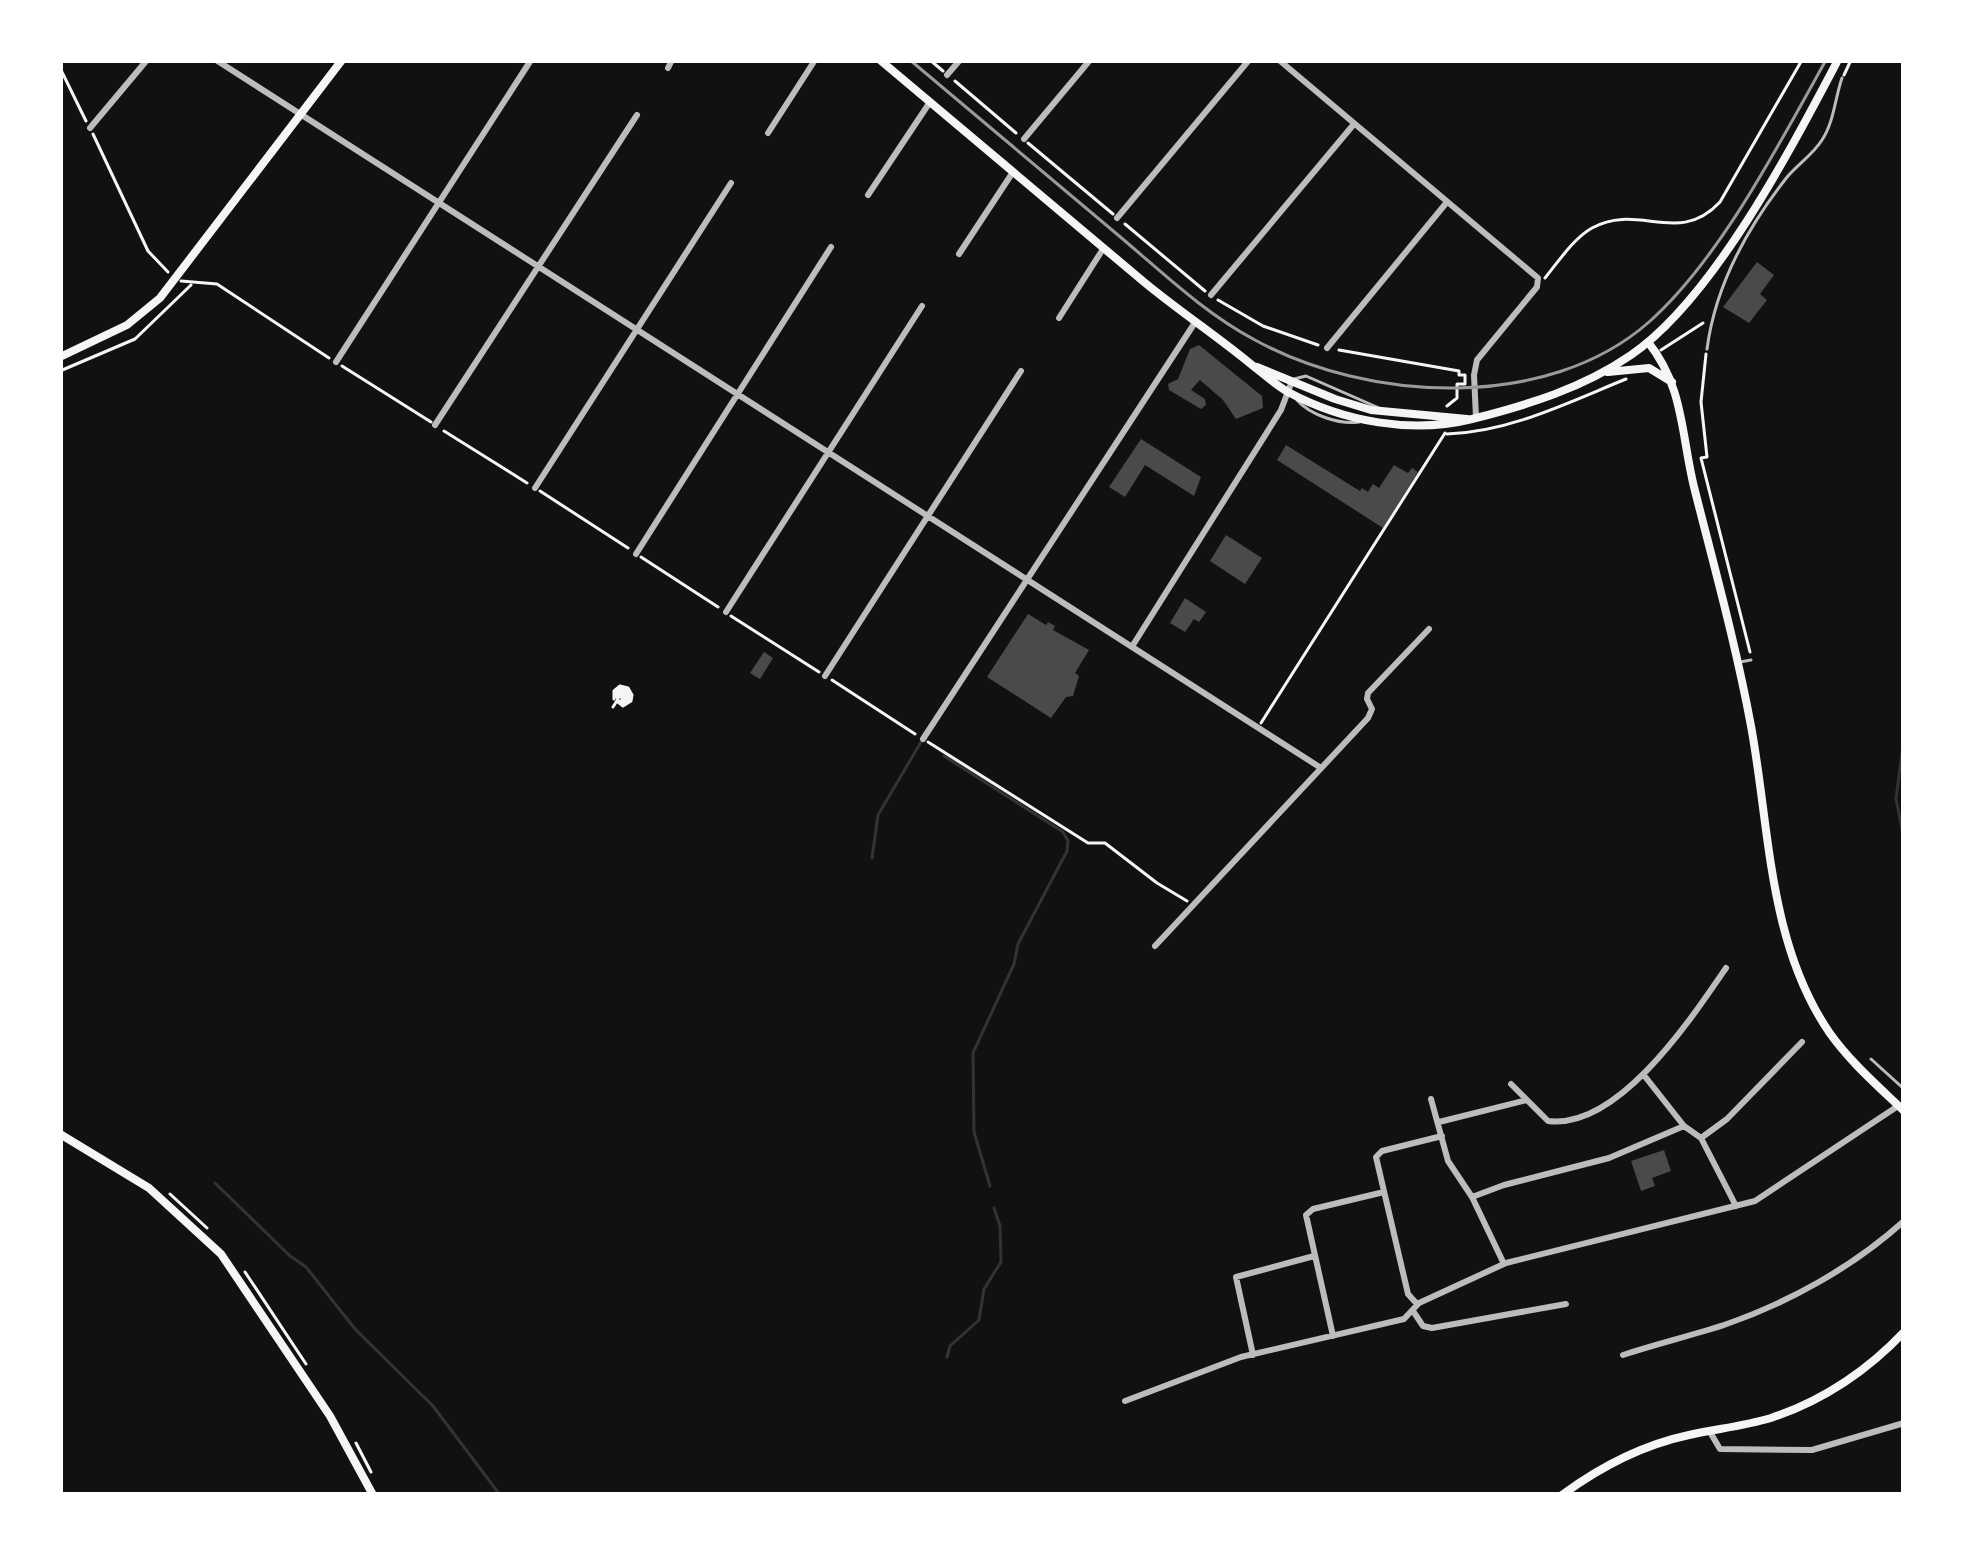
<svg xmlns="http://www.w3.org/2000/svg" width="1964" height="1555" viewBox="0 0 1964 1555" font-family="Merriweather,serif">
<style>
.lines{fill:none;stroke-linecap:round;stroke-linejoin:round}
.stream{stroke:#333;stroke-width:3}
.building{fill:#4a4a4a}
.path{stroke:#f5f5f5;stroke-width:3}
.service{stroke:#bcbcbc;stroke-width:3}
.minor{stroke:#bcbcbc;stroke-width:6}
.secondary{stroke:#f5f5f5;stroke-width:8}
.tram{stroke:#9a9a9a;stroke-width:3}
</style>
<rect width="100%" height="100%" fill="#111"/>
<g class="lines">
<path class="stream" d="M1904,737L1896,799L1904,839
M944,756L1063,832L1068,841L1067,851L1018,944L1014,964L973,1053L974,1132L990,1186
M872,858L878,815L921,742
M215,1183L290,1256L306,1267L355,1329L433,1406L500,1495
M947,1357L950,1346L979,1320L984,1289L1001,1262L1000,1226L994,1208"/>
</g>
<path class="building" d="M1757,262L1774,275L1760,294L1767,300L1749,323L1723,307Z
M1199,345L1262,396L1263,408L1236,419L1223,400L1200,380L1191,390L1205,399L1206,405L1201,409L1169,390L1168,384L1178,379L1190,349Z
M1141,439L1201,477L1194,496L1145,465L1125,497L1109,487Z
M1286,445L1360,491L1362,488L1368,492L1373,484L1379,488L1394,465L1408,473L1412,468L1418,472L1383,528L1277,460Z
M1226,535L1262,558L1245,584L1210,561Z
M1185,598L1206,612L1199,622L1194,619L1185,632L1170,623Z
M1028,614L1046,625L1048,622L1055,626L1053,630L1089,650L1075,673L1079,676L1073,696L1066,697L1051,718L987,677Z
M764,652L773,658L760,679L750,673Z
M1664,1150L1671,1171L1652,1178L1655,1186L1641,1191L1631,1161Z"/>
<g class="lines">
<path class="path" d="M930,60L943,71
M60,68L86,121
M1844,75L1851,60
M955,81L1016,133
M93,134L148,251L168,272
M1028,143L1113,214
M1125,224L1205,291
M1545,278C1558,262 1574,238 1592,228C1639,202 1678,247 1720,202L1802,60
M181,281L217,284L329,358
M1218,300L1263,326L1318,345
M1339,350L1459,371V375H1465V384H1457V398L1447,406
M1661,350L1703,323
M1706,354L1701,402L1707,457L1701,458L1750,652
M342,366L431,422
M60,371L135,339L191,285
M444,431L527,483
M1447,434C1510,432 1569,402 1626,379
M540,491L628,548
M641,557L718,607
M731,616L819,672
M832,680L915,734
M613,707L618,699L616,696L619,690L627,691L629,696L625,703L620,702L622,704H626L630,698L628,691L620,688L614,693V699V691L620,686L628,688L632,695L631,701L623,706L618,702L627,699V695L623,690L619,692L617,695L619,697L622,695L624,698L623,694L618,695L624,692L625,699H622V697
M1261,723L1445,433
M928,742L1088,843H1105L1157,883L1187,901
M170,1194L207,1228
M245,1272L306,1364
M356,1443L371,1472"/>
<path class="service" d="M1707,349C1715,288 1746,230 1784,181C1795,166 1812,156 1822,140C1834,122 1835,98 1842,78
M1294,379L1306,376L1379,408
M1297,400C1310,415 1340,425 1359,422
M1740,662L1751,660
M1871,1059L1904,1089"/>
<path class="minor" d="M216,60L1321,768
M1279,60L1538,278L1537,287L1477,360L1474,375L1476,417
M668,68L672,60
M947,75L960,60
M90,128L147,60
M768,133L815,60
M1024,139L1090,60
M868,195L930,102
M1117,218L1249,60
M959,254L1013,172
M1211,295L1354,124
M1059,318L1103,249
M1327,348L1447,202
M336,362L531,60
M435,425L637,115
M535,488L731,183
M636,554L831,247
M726,612L922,306
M1133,645L1281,410L1292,381
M825,676L1021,371
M923,739L1194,324
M1155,946L1368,718L1372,709L1367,699L1368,693L1429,629
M1643,1074L1684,1126L1701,1138L1736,1206
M1511,1084L1548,1121C1618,1130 1691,1019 1726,968
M1431,1099L1448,1161L1472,1197L1504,1264
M1439,1122L1527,1100
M1701,1138L1727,1119L1802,1042
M1472,1197L1504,1185L1609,1158L1684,1126
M1417,1304L1408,1294L1376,1157L1382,1151L1442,1136
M1413,1311L1423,1326L1432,1328L1566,1304
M1333,1336L1306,1215L1313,1209L1384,1192
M1253,1355L1236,1277L1314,1256
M1623,1355C1656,1344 1690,1336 1724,1325C1788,1303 1853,1267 1904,1221
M1125,1401L1241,1357L1404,1319L1419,1303L1506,1263L1755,1201L1898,1106
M1710,1432L1720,1449L1812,1450L1904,1423"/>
<path class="secondary" d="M880,60C968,134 1056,208 1144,282C1179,311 1217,336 1252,365C1264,374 1274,384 1288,392C1344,422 1412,434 1472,419C1528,405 1583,388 1631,355C1713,299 1791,149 1838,60
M1648,342C1684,387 1681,434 1694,487C1714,566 1736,645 1751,726C1770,829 1768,942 1829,1032C1850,1062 1878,1086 1904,1111
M60,357L127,325L160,298L342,60
M1257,367L1335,399L1371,410L1467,419
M1608,372L1649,368L1672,382
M60,1134L149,1188L221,1254L330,1416L373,1495
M1562,1495C1600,1467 1642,1445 1689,1435C1716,1429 1744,1426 1771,1418C1822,1401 1867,1371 1904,1332"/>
<path class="tram" d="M910,60C979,118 1049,177 1118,235C1162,272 1204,313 1255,340C1368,402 1547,412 1649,322C1720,259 1779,144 1826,60"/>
</g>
<rect width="1964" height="1555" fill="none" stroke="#ffffff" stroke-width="126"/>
</svg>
